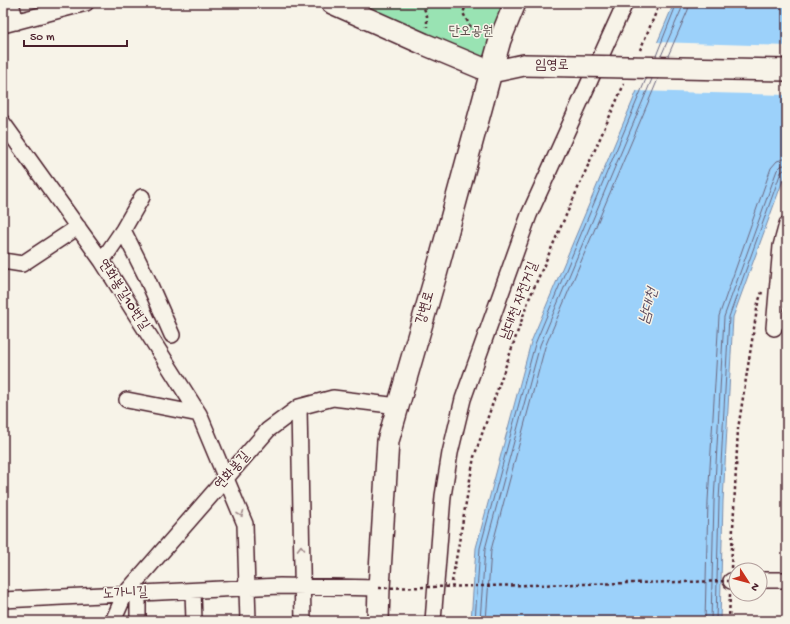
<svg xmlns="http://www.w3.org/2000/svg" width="790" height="624" viewBox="0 0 790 624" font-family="'Gochi Hand','Poor Story',sans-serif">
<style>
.green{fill:#99e3b3;stroke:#72816f}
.water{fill:#9cd1fa;stroke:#7b8aa7}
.pier{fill:#f7f3e8}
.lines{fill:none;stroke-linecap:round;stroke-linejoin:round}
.shore{stroke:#6b667e;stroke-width:1}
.lane-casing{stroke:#4a1f2b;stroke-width:11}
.street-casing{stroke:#4a1f2b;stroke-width:18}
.secondary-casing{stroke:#4a1f2b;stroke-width:24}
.path{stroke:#4a1f2b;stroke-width:2.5;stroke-dasharray:3 3;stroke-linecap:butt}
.lane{stroke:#f7f3e8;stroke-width:8}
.street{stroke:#f7f3e8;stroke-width:15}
.secondary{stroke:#f7f3e8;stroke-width:21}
.secondary-bridge-casing{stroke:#4a1f2b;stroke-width:24;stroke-linecap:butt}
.path-bridge{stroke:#4a1f2b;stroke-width:2.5;stroke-dasharray:3 3;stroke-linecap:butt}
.secondary-bridge{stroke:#f7f3e8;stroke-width:21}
.oneway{stroke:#a0898a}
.labels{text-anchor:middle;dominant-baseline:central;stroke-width:3;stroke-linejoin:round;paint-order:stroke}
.park-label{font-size:14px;fill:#5e504d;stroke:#f7f3e8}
.street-label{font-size:14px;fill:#4a1f2b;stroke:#f7f3e8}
.water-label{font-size:15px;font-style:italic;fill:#5e4c5f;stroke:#f7f3e8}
</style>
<rect width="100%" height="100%" fill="#f7f3e8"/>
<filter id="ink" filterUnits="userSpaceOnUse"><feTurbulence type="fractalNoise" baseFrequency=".025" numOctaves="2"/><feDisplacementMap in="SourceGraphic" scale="8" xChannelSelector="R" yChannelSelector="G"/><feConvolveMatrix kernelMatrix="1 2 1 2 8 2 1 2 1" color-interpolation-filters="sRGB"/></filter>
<g filter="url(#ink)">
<path class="green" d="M332,3H514L491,72Z"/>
<path class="water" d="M674,3H787V169L733,317L723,501L720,621H471L476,548L531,342Z"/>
<path class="pier" d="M656,42L787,46V95L635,91Z"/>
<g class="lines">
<path class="shore" d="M656,56L677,3
M661,56L682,8L683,3
M668,56L688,10L689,3
M475,621L480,548L535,344L646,79
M480,621L485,549L540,345L652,79
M486,621L491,550L545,347L658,79
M705,621L708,501L719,316L771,168L777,161L787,158
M711,621L714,501L724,317L777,170L781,166L787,164
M716,621L719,501L729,317L781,172L784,170L787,169"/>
<g class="lane-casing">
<path id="lane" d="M774,328L786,321L787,318"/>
</g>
<g class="street-casing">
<path id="street" d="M11,3L16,22
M3,25L86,3
M3,123L102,261L199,414L245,524L248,621
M123,230L146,276L172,335
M3,261L22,264L78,227
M102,261L123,230L142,197
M774,328L781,246L787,224
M127,400L199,414
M299,407L303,621
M760,580H787
M731,581H736
M193,591L194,621
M3,600L280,586L379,588
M113,621L125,594L268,430L299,407L333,398L398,406
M138,621V593
M433,621L443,496L450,453L463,399L529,215L625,3"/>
</g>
<g class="secondary-casing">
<path id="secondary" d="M332,3L424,44L491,72L524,65
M378,621L379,588L388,441L435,278L491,72L500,40L515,3"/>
</g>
<path class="path" d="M422,3L427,16V27
M467,3L463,13L470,26L485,33
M640,50L660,3
M731,568L738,429L758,303L762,292
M452,582L474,457L529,299L624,84
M729,621L730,593"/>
<use href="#lane" class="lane"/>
<use href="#street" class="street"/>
<use href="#secondary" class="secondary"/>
<g class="secondary-bridge-casing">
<path id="secondary-bridge" d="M524,65L787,70"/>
</g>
<path class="path-bridge" d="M379,588L731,581"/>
<use href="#secondary-bridge" class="secondary-bridge"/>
</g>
<defs><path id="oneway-chevron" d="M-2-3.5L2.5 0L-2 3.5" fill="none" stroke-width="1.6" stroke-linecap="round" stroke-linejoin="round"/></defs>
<g class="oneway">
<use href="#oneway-chevron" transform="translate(241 514) rotate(68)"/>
<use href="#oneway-chevron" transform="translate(301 548) rotate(-91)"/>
</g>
</g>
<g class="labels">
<g class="park-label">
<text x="471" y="32">단오공원</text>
</g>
<g class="street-label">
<text transform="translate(552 66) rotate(1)">임영로</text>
<text transform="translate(123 295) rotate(57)">연화봉길10번길</text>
<text transform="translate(520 301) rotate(-69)">남대천 자전거길</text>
<text transform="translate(426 308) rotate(-74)">강변로</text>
<text transform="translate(233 471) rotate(-49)">연화봉길</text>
<text transform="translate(125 594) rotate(-3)">노가니길</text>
</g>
<g class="water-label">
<text transform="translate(649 306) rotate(-74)">남대천</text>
</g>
</g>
<rect width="790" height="624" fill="none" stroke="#f7f3e8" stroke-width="16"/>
<rect x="8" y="8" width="774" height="608" fill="none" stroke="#4a1f2b" stroke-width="1.5" filter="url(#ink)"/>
<g transform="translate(748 582) rotate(126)"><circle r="19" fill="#f7f3e8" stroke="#b29e9c"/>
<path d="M0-3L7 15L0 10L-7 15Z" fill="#c8321e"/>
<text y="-6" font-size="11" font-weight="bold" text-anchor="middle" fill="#4a1f2b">N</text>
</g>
<path d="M24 40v6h103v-6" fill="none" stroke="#4a1f2b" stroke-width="2"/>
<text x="30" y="40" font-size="12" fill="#4a1f2b" stroke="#f7f3e8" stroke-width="3" paint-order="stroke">50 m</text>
</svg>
